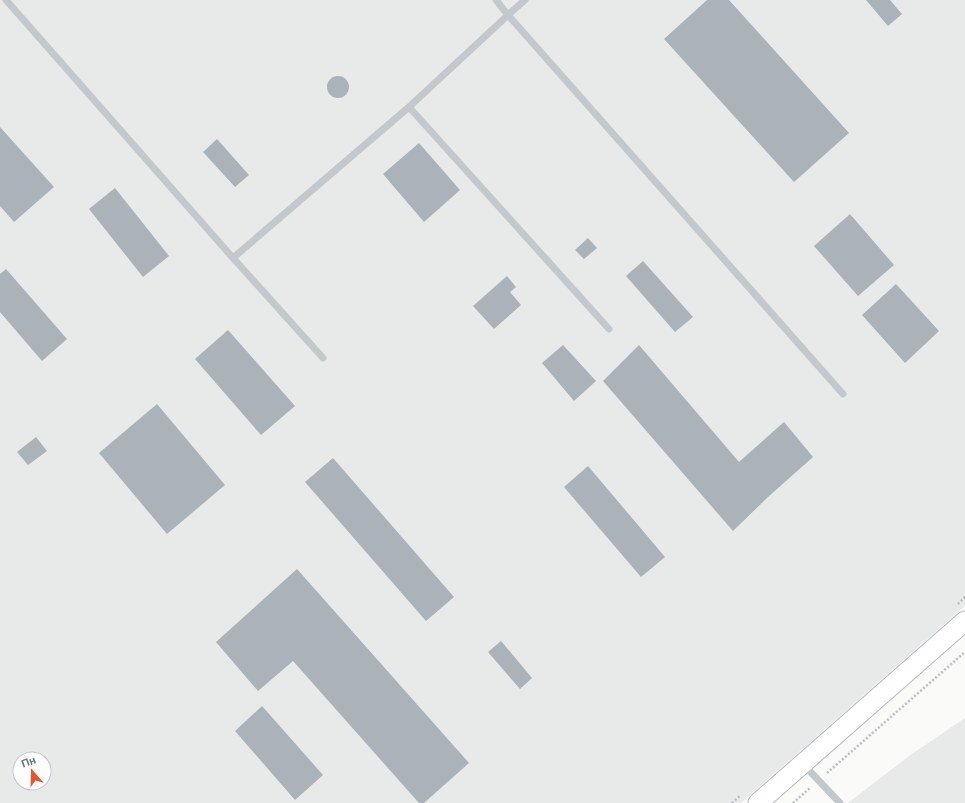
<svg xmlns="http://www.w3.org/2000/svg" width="965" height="803" viewBox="0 0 965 803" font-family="'Work Sans',sans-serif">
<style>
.built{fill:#e8e9e9;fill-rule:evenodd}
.building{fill:#aab3b9}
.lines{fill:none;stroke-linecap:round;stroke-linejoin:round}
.secondary-casing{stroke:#b3babf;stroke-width:21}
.path{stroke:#bbbfc2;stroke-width:2.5;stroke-dasharray:2 2;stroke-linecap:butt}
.lane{stroke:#c3c8cc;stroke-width:7}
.secondary{stroke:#fff;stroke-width:19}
</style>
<rect width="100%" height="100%" fill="#fafaf8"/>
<path class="built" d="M0,0H965V606L741,803H0ZM20,759H44V783H20Z
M965,718V803H848L909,756Z"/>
<path class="building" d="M707,0H729L849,133L794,182L664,39Z
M866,0H890L902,14L888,26Z
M327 87a11 11 0 1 1 22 0a11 11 0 1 1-22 0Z
M0,127L54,187L14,222L0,206Z
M217,139L249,175L235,187L203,152Z
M419,143L460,190L424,222L383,174Z
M115,188L169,256L143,277L89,209Z
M850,214L894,265L858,296L814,246Z
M588,238L597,248L584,259L575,250Z
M643,261L693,317L675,332L626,276Z
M6,269L67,339L42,361L0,312V274Z
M507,276L516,287L510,292L521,305L494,329L473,306Z
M896,284L939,331L905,363L862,315Z
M228,330L295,406L261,435L195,359Z
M563,345L596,381L574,401L542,363Z
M639,345L739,462L784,422L813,457L768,497L733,531L603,381Z
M157,404L225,485L167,534L99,453Z
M36,437L47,451L28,465L17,452Z
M333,458L454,597L426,621L305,482Z
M588,466L665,557L641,577L564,487Z
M297,569L469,763L424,803H419L293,661L258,691L216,642Z
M501,641L532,678L520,689L488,652Z
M262,706L323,775L295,800L235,731Z"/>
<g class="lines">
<g class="secondary-casing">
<path id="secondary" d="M758,803L965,621"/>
</g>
<path class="path" d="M958,604L965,597
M827,773L965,652
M732,803L741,795
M793,803L810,788"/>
<path class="lane" d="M6,0L233,258
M496,0L508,15L525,0
M409,107L508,15L843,394
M323,358L233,258L409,107L609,329
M803,764L840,803"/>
<use href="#secondary" class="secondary"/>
</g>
<g transform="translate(32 771) rotate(340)"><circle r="19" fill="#ffffff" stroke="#c1c8cd"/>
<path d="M0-3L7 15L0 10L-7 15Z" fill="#e4572e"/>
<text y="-6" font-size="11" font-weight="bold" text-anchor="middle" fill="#657683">Пн</text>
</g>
</svg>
